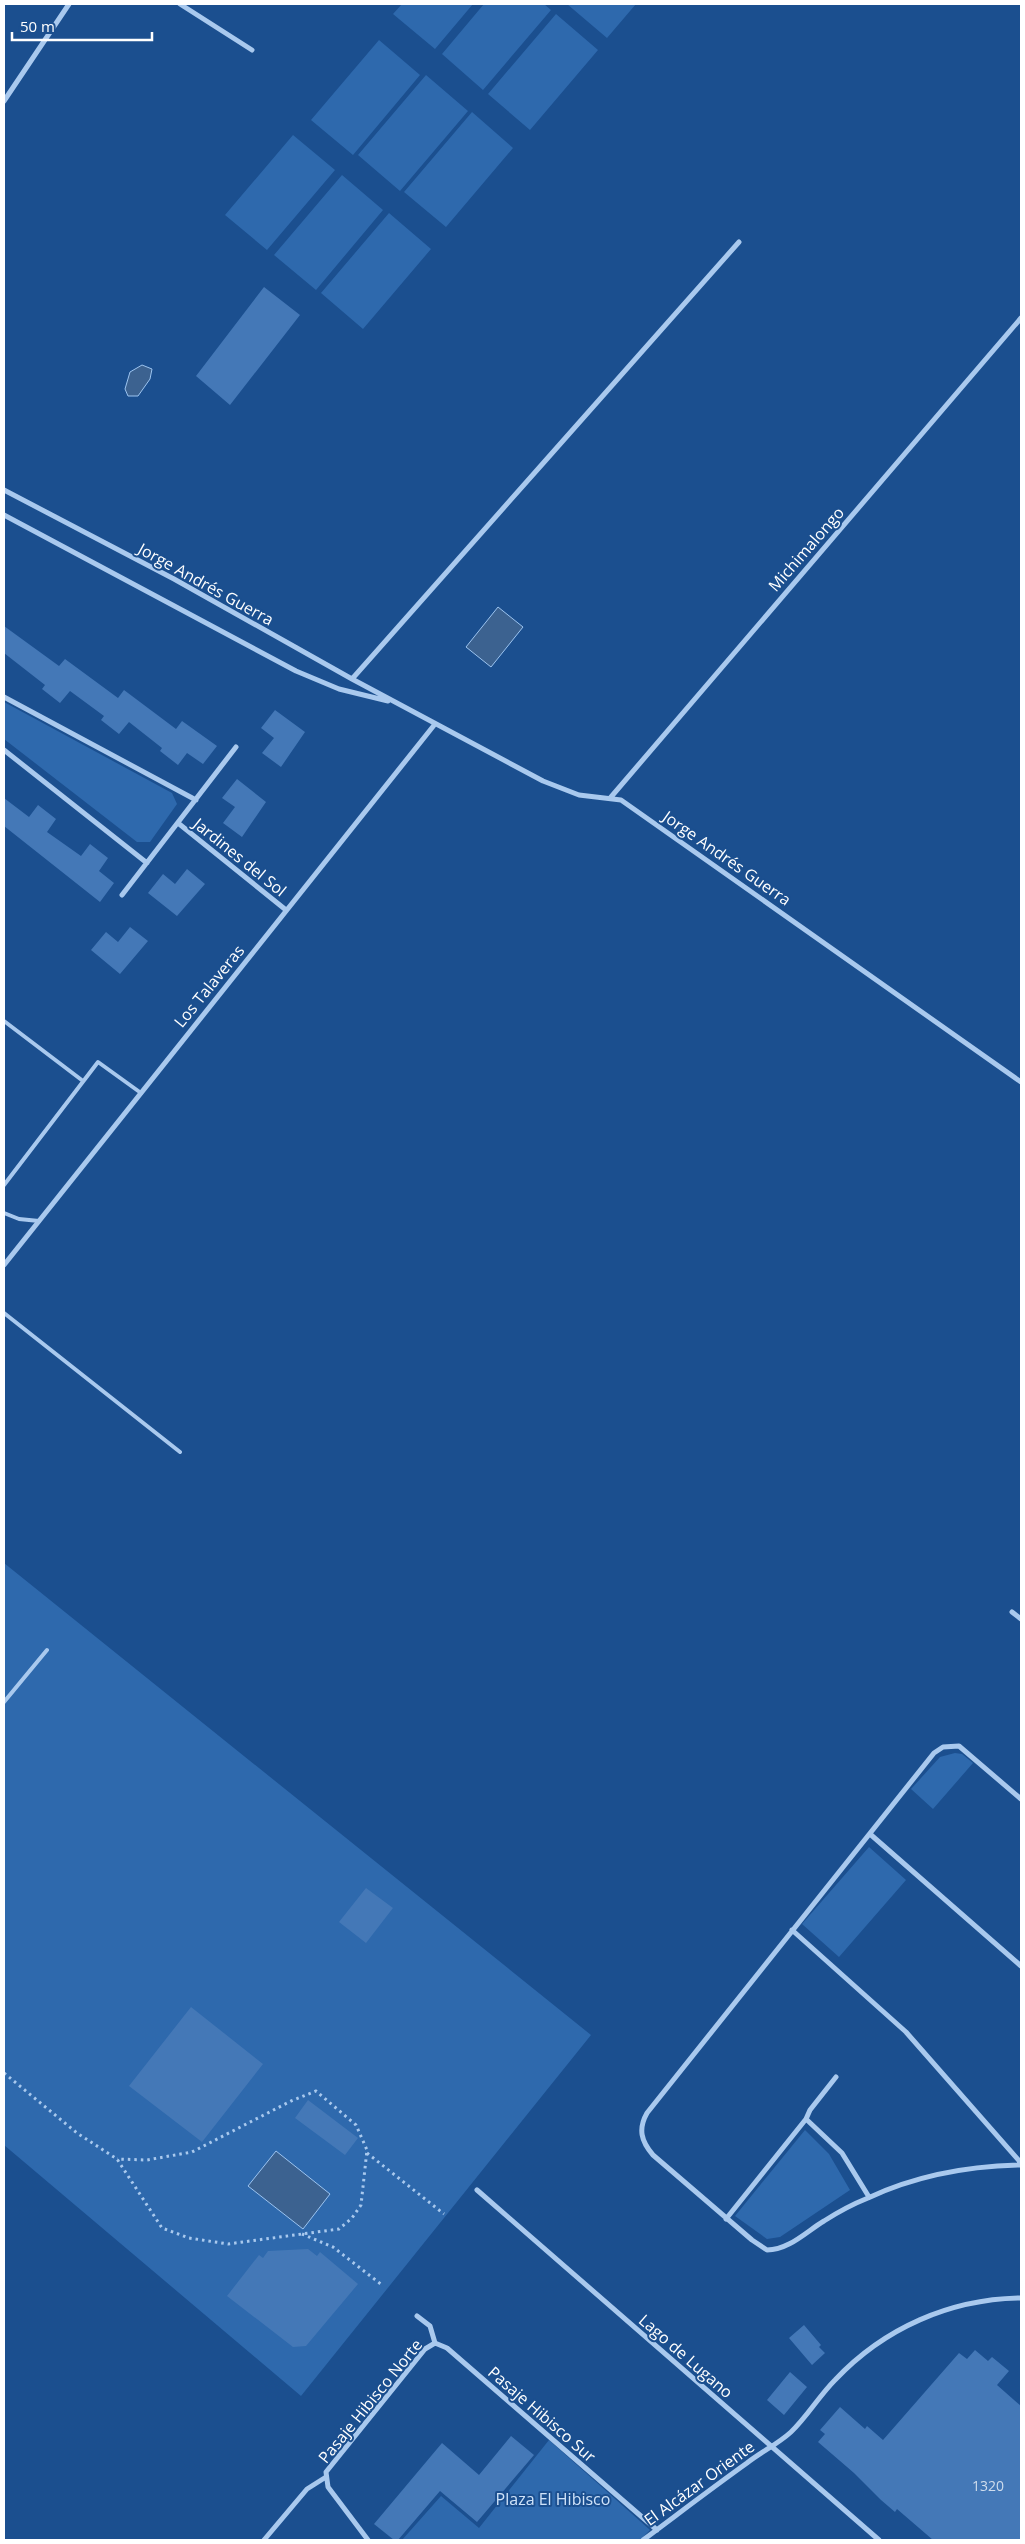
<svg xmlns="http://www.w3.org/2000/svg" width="1025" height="2544" viewBox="0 0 1025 2544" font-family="'Open Sans',sans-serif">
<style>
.green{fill:#2e69ad}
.water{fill:#3c6290;stroke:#9cc4f0}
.building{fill:#4478b7}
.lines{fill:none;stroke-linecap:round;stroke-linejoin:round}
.path{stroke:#a9c9ee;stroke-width:3;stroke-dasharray:2.5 4;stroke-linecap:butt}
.service{stroke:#a9c9ee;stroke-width:4}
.minor{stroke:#a9c9ee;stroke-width:5}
.labels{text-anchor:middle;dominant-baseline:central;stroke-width:4;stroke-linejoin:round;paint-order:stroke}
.number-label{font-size:14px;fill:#d0dded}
.street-label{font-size:16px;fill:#fff;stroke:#1b4f8f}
.park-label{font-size:16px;fill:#cfe3fa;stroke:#1b4f8f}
</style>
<rect width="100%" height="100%" fill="#1b4f8f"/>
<path class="green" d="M402,4H473L435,49L393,14Z
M484,4H544L551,10L483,90L442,54Z
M567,4H636L607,38Z
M556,14L598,50L530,130L488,94Z
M379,40L420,75L353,155L311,120Z
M426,75L468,111L400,191L358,155Z
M472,112L513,148L446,227L404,192Z
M293,135L335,170L267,250L225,215Z
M342,175L383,210L316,290L274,255Z
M389,213L431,249L363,329L321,293Z
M4,702L172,793L177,804L150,842H137L4,739Z
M4,1563L591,2035L301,2396L4,2145Z
M955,1753L962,1754L973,1763L933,1809L911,1789L940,1757Z
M869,1847L906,1880L839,1957L802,1924Z
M805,2130L829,2154L850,2190L780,2237L767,2239L735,2216Z
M549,2440L650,2530L640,2540H402L441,2496L479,2528Z"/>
<path class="water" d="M142,365L152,369L150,379L138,396H128L125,389L130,372Z
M498,607L523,627L491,667L466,647Z
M276,2151L330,2194L303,2229L248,2186Z"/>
<path class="building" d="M264,287L300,315L230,405L196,376Z
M4,626L59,666L65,659L118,698L124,690L176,729L182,721L217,746L203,764L187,753L178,765L160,751L162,748L129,722L119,734L101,720L104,716L70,691L60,703L42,689L45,685L4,653Z
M275,710L305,732L281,767L262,753L274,738L261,728Z
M237,779L266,802L242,837L223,823L235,807L222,798Z
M4,798L29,817L38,805L56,819L47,832L81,856L90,844L108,858L99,871L114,883L100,902L4,826Z
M187,869L205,884L177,916L148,893L163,874L175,884Z
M130,927L148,941L120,974L91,950L106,932L118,942Z
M366,1888L393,1908L366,1943L339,1922Z
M191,2007L263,2064L202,2142L129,2086Z
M308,2100L358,2138L345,2155L295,2118Z
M308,2249L317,2256L320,2252L358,2284L306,2346L293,2347L227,2296L259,2255L263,2258L268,2251Z
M804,2325L821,2345L819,2347L825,2353L812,2365L789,2338Z
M975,2350L988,2361L992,2357L1009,2371L997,2385L1021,2406V2540H933L897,2509L895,2512L881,2500L854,2473L818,2442L825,2434L820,2430L840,2407L865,2429L867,2426L883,2440L959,2353L967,2359Z
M790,2372L807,2387L784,2415L767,2400Z
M511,2436L534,2455L477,2522L440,2491L398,2540H394L374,2524L442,2443L479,2475Z"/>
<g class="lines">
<path class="path" d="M4,2073L77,2133L117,2159L162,2228L189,2238L228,2244L339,2229L352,2218L361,2205L367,2150L356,2125L316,2091L291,2101L192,2152L147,2160L117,2159
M367,2153L444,2214
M302,2234L333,2247L382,2285"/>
<path class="service" d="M4,1021L83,1081
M4,1185L98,1062L141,1093
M4,1213L19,1219L39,1221
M4,1313L180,1452
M4,1702L47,1650"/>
<path class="minor" d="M180,4L252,50
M4,101L69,4
M4,490L174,579L352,679L543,781L579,795L621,800L1021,1082
M4,515L296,671L339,689L388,701
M352,679C480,533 611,388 739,242
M4,697L196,800
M4,750L147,863
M611,797L1021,318
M178,823L286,910
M122,895L236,747
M4,1265L435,724
M1012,1612L1021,1619
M1021,1799L959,1746L943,1747L934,1753L647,2113C638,2129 641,2141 653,2155L752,2240L767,2250C789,2250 807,2231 824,2221C838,2212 853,2204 868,2198C915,2176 970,2166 1021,2165
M870,1834L1021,1966
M792,1930L906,2032L1021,2163
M806,2119L842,2153L869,2197
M477,2190L879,2540
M726,2219L806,2119L810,2110L836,2077
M417,2316L430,2326L435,2343
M435,2343L447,2348L657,2530
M264,2540L307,2489L326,2477
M368,2540L328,2487L326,2472L425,2349L435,2343
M643,2540C678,2514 712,2488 747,2463C761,2452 778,2444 791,2432C807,2417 819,2396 835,2380C884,2328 950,2299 1021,2298"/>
</g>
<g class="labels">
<g class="number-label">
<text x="988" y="2485">1320</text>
</g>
<g class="street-label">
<text transform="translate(806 549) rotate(-49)">Michimalongo</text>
<text transform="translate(206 584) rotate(29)">Jorge Andrés Guerra</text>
<text transform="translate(240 857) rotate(39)">Jardines del Sol</text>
<text transform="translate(727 858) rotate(35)">Jorge Andrés Guerra</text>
<text transform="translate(209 986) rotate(-51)">Los Talaveras</text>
<text transform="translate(686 2356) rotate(41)">Lago de Lugano</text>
<text transform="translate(370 2401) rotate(-51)">Pasaje Hibisco Norte</text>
<text transform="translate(542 2414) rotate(41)">Pasaje Hibisco Sur</text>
<text transform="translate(699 2483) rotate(-36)">El Alcázar Oriente</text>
</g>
<g class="park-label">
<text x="553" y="2499">Plaza El Hibisco</text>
</g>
</g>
<rect width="1025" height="2544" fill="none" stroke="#ffffff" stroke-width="10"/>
<path d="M12 32v8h140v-8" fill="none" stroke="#ffffff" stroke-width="2.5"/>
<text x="20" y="32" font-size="15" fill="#ffffff" stroke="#1b4f8f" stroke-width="4" paint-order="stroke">50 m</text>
</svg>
